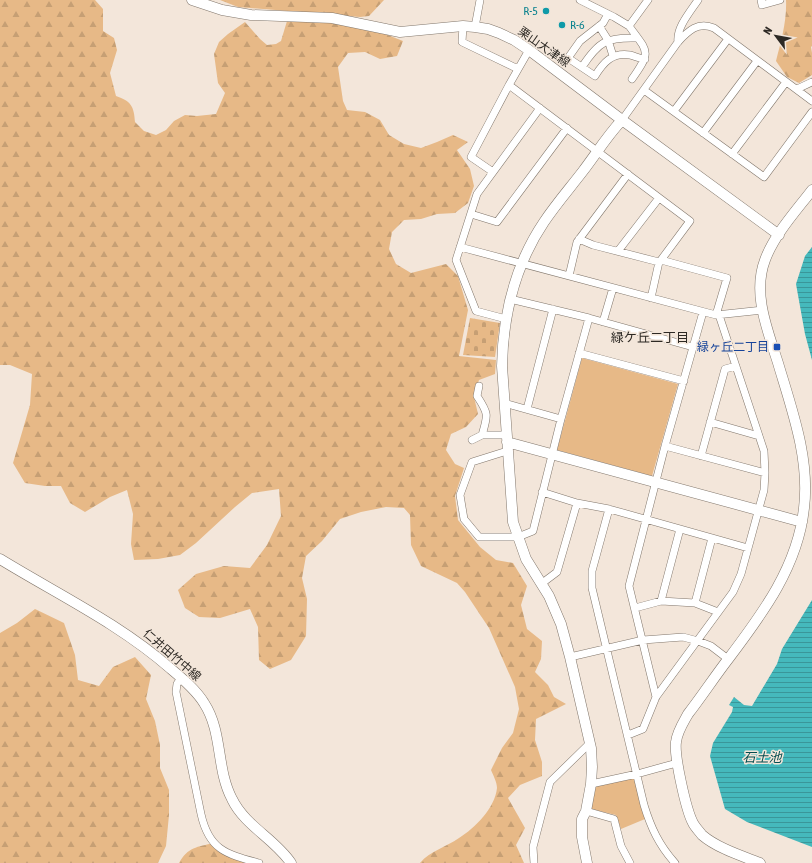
<svg xmlns="http://www.w3.org/2000/svg" width="812" height="863" viewBox="0 0 812 863" font-family="'Asap Condensed','Noto Sans JP',sans-serif">
<style>
.green{fill:#e7b987}
.forest{fill:url(#forest-firs)}
.cemetery{fill:url(#cemetery-stones)}
.water{fill:url(#water-rules)}
.lines{fill:none;stroke-linecap:round;stroke-linejoin:round}
.street-casing{stroke:#82776c;stroke-width:8}
.secondary-casing{stroke:#82776c;stroke-width:11}
.street{stroke:#fff;stroke-width:7}
.secondary{stroke:#fff;stroke-width:10}
.culture-dot{fill:#0f9aa8;stroke:#f3e6da;stroke-width:1.5}
.transit-dot{fill:#1a4fb4;stroke:#f3e6da;stroke-width:1.5}
.labels{text-anchor:middle;dominant-baseline:central;stroke-width:3;stroke-linejoin:round;paint-order:stroke}
.culture-label{font-size:12px;fill:#0d838f;stroke:#f3e6da;text-anchor:end}
.street-label{font-size:12px;fill:#2d2924;stroke:#f3e6da}
.transit-label{font-size:12px;fill:#164399;stroke:#f3e6da;text-anchor:end}
.neighbourhood-label{font-size:13px;fill:#2d2924;stroke:#f3e6da}
.water-label{font-size:13px;font-style:italic;fill:#044d4f;stroke:#f3e6da}
</style>
<defs>
<pattern id="forest-firs" width="22" height="20" patternUnits="userSpaceOnUse"><rect width="22" height="20" fill="#e7b987"/><path d="M5 1l3.5 6h-7zM16 11l3.5 6h-7z" fill="#c69f74"/></pattern>
<pattern id="cemetery-stones" width="16" height="16" patternUnits="userSpaceOnUse"><rect width="16" height="16" fill="#e7b987"/><path d="M2 7V4a2 2 0 0 1 4 0v3zM10 15v-3a2 2 0 0 1 4 0v3z" fill="#c69f74"/></pattern>
<pattern id="water-rules" width="6" height="5" patternUnits="userSpaceOnUse"><rect width="6" height="5" fill="#45b9bc"/><path d="M0 2.5h6" fill="none" stroke="#3a9699"/></pattern>
</defs>
<rect width="100%" height="100%" fill="#f3e6da"/>
<path class="green" d="M582,358L678,384L652,476L557,450Z
M635,777L645,819L621,829L616,815L591,809L596,786Z"/>
<path class="forest" d="M0,0H95L103,9V31L114,38L117,50L110,73L116,96C131,101 134,106 135,122L144,131L156,135L166,130L174,121L185,115L197,116L216,114L225,93L218,83L214,54L219,42L228,34L245,22L260,39L267,45L276,44L281,41L287,21L334,23L375,30L403,41L397,56L380,59L365,52L348,53L338,67L343,101L347,110L365,112L380,120L389,135L404,144L421,148L437,142L453,135L468,142L457,150L470,169L474,186L468,203L455,213L437,214L421,219L404,220L392,232L389,249L396,264L411,273L446,264L458,276L468,310L459,356L496,360L495,374L479,380L474,397L478,414L466,427L451,434L446,450L455,464L464,468L455,496L458,520L480,547L496,560L513,563L527,586L521,605L527,629L542,641L541,659L535,672L548,685L554,697L566,704L536,719L535,740L542,762V776L520,785L508,798L525,828L516,845L524,863H420C430,851 446,847 459,838C475,828 495,808 497,788C497,782 493,775 491,770L502,748L513,733L519,709L515,687L489,628L465,592L457,583L421,566L411,545L410,515L404,508L386,507L361,512L340,519L322,541L306,556L302,578L307,599L306,636L291,660L270,669L259,660L258,627L250,609L220,618L199,617L185,608L178,590L196,574L224,566L250,568L267,545L281,516L279,489L252,493L235,507L196,543L180,555L158,559L134,560L131,544L133,514L127,490L110,497L85,512L70,503L61,486H45L25,483L13,463L30,405L32,374L10,365H0Z
M220,0H384L369,16L360,17L238,7Z
M786,0H812V46L811,47L812,53V75L799,83L787,77L776,61C781,41 787,21 786,0Z
M35,609L64,623L75,655L78,680L99,686L113,667L135,657L151,675L146,699L155,721L160,745V768L169,790V815L166,846L158,863H0V633L17,623Z
M214,843L252,863H179C188,847 197,847 214,843Z"/>
<path class="cemetery" d="M470,318L500,323L495,357L463,355Z"/>
<path class="water" d="M812,247V360L805,334L796,284L805,256Z
M812,600V847L747,822L725,809L710,756L713,743L732,712L733,707L729,705L734,697L744,705L752,706L777,664L782,649Z"/>
<g class="lines">
<g class="street-casing">
<path id="street" d="M580,0L614,17L629,26L648,0
M761,0L762,5L780,0
M608,14L603,23L580,41L568,58L595,76C603,63 612,52 630,55C635,56 639,59 645,59
M463,26L462,42L518,69
M599,26L608,40L613,56
M629,26C648,52 652,51 632,79
M475,27L480,0
M678,42C676,28 690,12 698,0
M529,50L509,85L690,221L661,260L727,278L716,315
M582,67C599,41 607,37 637,38
M797,89L812,82
M644,90L764,177L812,112
M674,111L728,39
M622,120L678,42C688,31 698,21 714,28L812,101
M703,133L757,61
M732,154L786,82
M493,172L471,157L509,85
M471,214L497,222L567,128
M579,239L593,245L659,262L661,260
M460,247L716,315L763,310
M618,251L659,198
M569,276L577,242L628,174
M651,298L659,262
M510,299L589,318L693,347
M506,319L476,311L456,260L477,194L540,108
M603,322L613,288
M579,353L684,381
M479,386L477,396C489,414 488,415 482,435
M504,403L561,419
M527,409L553,309
M710,422L759,436
M472,440L482,435H506
M665,446L765,473
M507,451L472,462L460,495L464,519L479,537H518L533,531L561,419L589,318
M701,456L725,369L736,366
M542,492L577,503L609,509L748,548
M609,509L592,571V588L644,805C651,828 659,845 675,863
M541,584L557,572L577,503
M661,601L680,529
M695,603L712,538
M635,608L661,601L695,603L718,612
M570,657L643,640L683,637L698,641L711,646L728,659
M181,678L177,684L176,692L201,814C209,850 226,854 259,863
M656,697L629,586L665,446L703,312
M628,735L643,729L656,697L733,592L741,574L764,490L765,473L764,451L719,315
M591,784L637,774L677,763
M586,811L614,819L621,846L630,863
M534,863L533,847L550,782L590,743"/>
</g>
<g class="secondary-casing">
<path id="secondary" d="M192,0L222,10L251,15L332,18L400,32L463,26L475,27L488,29L499,33L514,40L529,50L622,120L779,235
M507,442L802,522
M0,559C57,594 120,624 171,669C183,679 196,690 204,703C223,732 216,769 232,799C245,826 275,839 291,863
M587,863L582,837V819L586,811L591,784L592,767L591,748L570,657L561,624L549,596L526,559L513,522L502,366C503,316 515,265 544,222C556,204 570,188 583,171C596,154 607,136 622,120
M760,863C742,856 717,848 702,835C699,831 695,827 693,823C686,810 674,756 676,742C677,732 683,723 688,714C702,696 715,676 729,658C763,613 798,566 804,508C810,459 792,410 778,363C768,331 752,294 765,260C774,235 796,211 812,190"/>
</g>
<use href="#street" class="street"/>
<use href="#secondary" class="secondary"/>
</g>
<g class="culture-dot">
<circle cx="546" cy="11" r="4"/>
<circle cx="562" cy="25" r="4"/>
</g>
<rect class="transit-dot" x="773" y="343" width="8" height="8" rx="2"/>
<g class="labels">
<g class="culture-label">
<text x="538" y="11">R-5</text>
<text x="570" y="25" text-anchor="start">R-6</text>
</g>
<g class="street-label">
<text transform="translate(544 47) rotate(35)">栗山大津線</text>
<text transform="translate(172 655) rotate(41)">仁井田竹中線</text>
</g>
<g class="transit-label">
<text x="769" y="347">緑ヶ丘二丁目</text>
</g>
<g class="neighbourhood-label">
<text x="650" y="337">緑ケ丘二丁目</text>
</g>
<g class="water-label">
<text x="762" y="757">石土池</text>
</g>
</g>
<g transform="translate(776 36) rotate(302)" stroke="#f3e6da" stroke-width="3" paint-order="stroke">
<path d="M0-3L7 15L0 10L-7 15Z" fill="#2d2924"/>
<text y="-6" font-size="11" font-weight="bold" text-anchor="middle" fill="#2d2924">N</text>
</g>
</svg>
